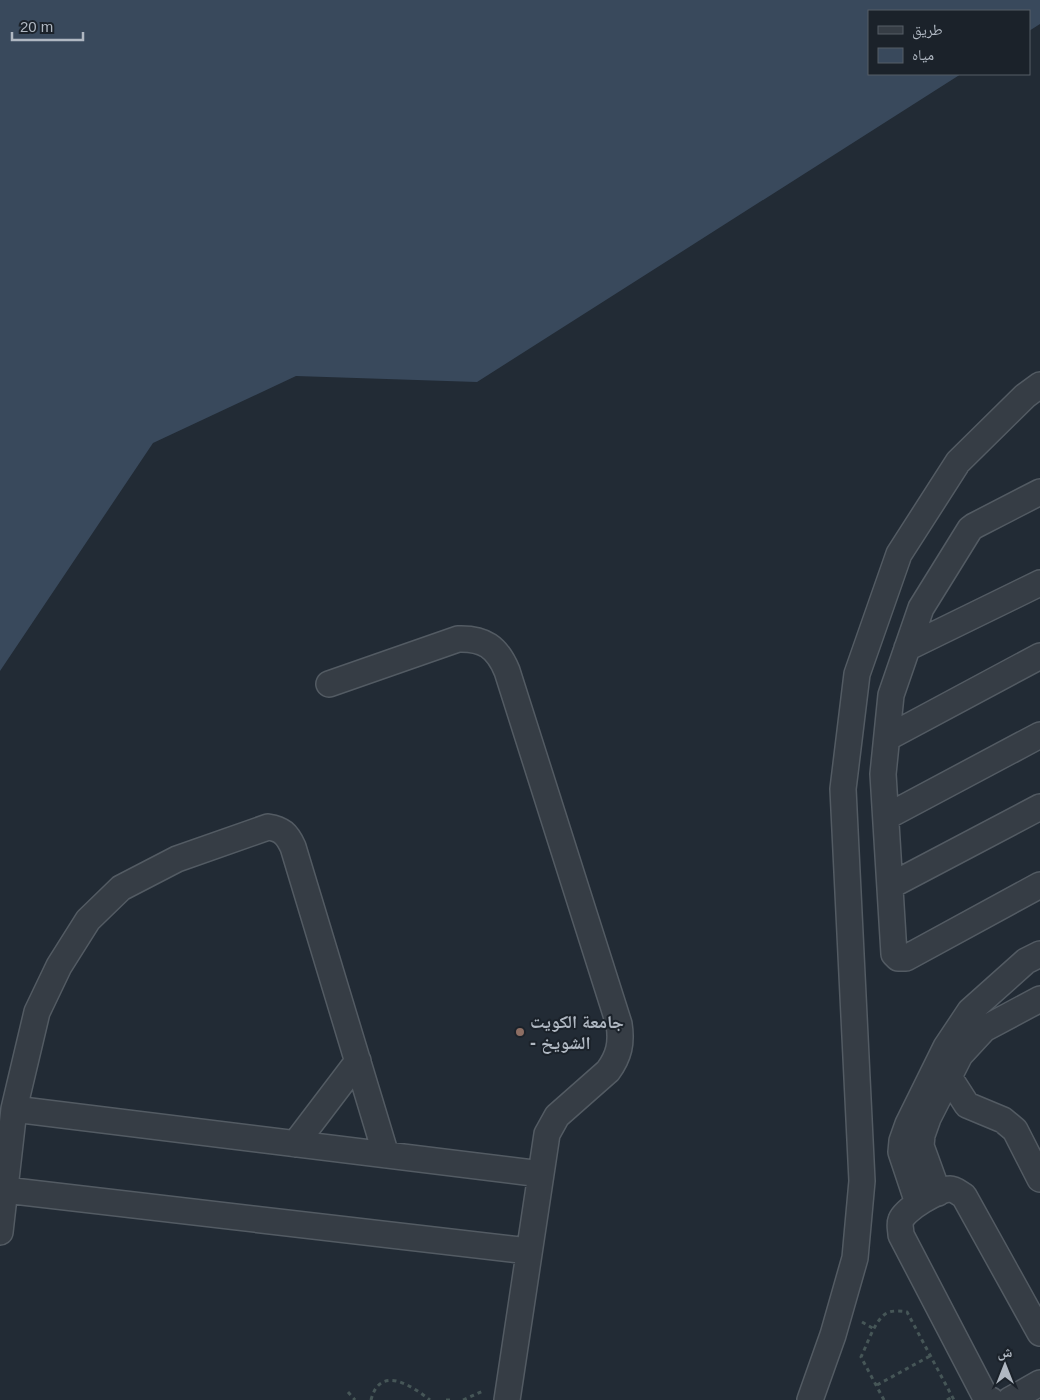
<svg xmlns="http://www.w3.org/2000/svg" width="1040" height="1400" viewBox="0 0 1040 1400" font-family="Helvetica,'Noto Naskh Arabic',sans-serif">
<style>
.water{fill:#39495c}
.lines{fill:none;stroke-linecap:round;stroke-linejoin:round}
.minor-casing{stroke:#535b63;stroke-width:28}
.path{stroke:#465657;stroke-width:3;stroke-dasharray:4 4;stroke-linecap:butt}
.minor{stroke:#363d45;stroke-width:25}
.education-dot{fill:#8d6e63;stroke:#1b222a;stroke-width:2}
.labels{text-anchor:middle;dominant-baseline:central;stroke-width:4;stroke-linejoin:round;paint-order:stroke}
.poi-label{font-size:18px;font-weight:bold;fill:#b0b8c2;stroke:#1b222a;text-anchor:start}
</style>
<rect width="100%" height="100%" fill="#222b35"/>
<path class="water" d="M0,0H1040V24L1029,31V11H869V74H961L477,382L296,376L153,443L0,671Z"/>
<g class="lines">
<g class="minor-casing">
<path id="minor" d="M1040,492L974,526L970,529L921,608L891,695L883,774L894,954L898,958H906L1040,885
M907,648L1040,583
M329,684L458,639C484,638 497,647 507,671L619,1024C622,1043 619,1056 608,1071L557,1116L547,1134L507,1400
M887,738L1040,656
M886,817L1040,735
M890,886L1040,807
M949,1077L967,1105L1003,1120L1015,1130L1040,1179
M14,1109L541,1174
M295,1144L358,1061
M5,1190L528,1251
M938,1193L921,1146L922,1135L928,1118L960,1055L984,1029L1040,999
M918,1203L901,1152L902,1141L908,1124L946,1047L970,1011L1026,961L1040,954
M0,1232L14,1109L37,1012L59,966L88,920L121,888L177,859L268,827C282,829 287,834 293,847L386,1155
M810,1400L833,1335L855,1258L862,1181L843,789L857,674L899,554L958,462L1025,396L1040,385
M991,1400L986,1398L901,1235C901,1230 899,1225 901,1220C905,1209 939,1189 950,1189C955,1189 959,1193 964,1196L1040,1333
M1010,1400L1040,1383"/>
</g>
<path class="path" d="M862,1322L874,1329
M877,1385L930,1356
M348,1392L355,1400
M371,1400C380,1364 412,1386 430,1400
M446,1400H450
M463,1400L483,1391
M884,1400L861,1357C867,1345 875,1319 887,1313C893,1310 901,1311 907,1312L954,1400
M947,1400L952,1397"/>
<use href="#minor" class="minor"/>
</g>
<circle class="education-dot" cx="520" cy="1032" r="5"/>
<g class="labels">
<g class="poi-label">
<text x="530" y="1022">جامعة الكويت<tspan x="530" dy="21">- الشويخ</tspan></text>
</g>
</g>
<rect x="868" y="10" width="162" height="65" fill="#1b222a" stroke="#575e67"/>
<rect x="878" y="26" width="25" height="8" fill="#363d45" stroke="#575e67"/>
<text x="912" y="35" font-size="15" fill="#b0b8c2">طريق</text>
<rect x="878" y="48" width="25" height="15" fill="#39495c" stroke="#575e67"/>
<text x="912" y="60" font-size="15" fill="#b0b8c2">مياه</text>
<g transform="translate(1005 1365)" stroke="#1b222a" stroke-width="4" paint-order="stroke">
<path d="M0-4L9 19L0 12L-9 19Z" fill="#b0b8c2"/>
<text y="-8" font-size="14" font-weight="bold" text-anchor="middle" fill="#b0b8c2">ش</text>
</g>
<path d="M12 32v8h71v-8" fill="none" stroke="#b0b8c2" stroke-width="2.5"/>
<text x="20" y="32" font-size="15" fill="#b0b8c2" stroke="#1b222a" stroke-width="4" paint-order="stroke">20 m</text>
</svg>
